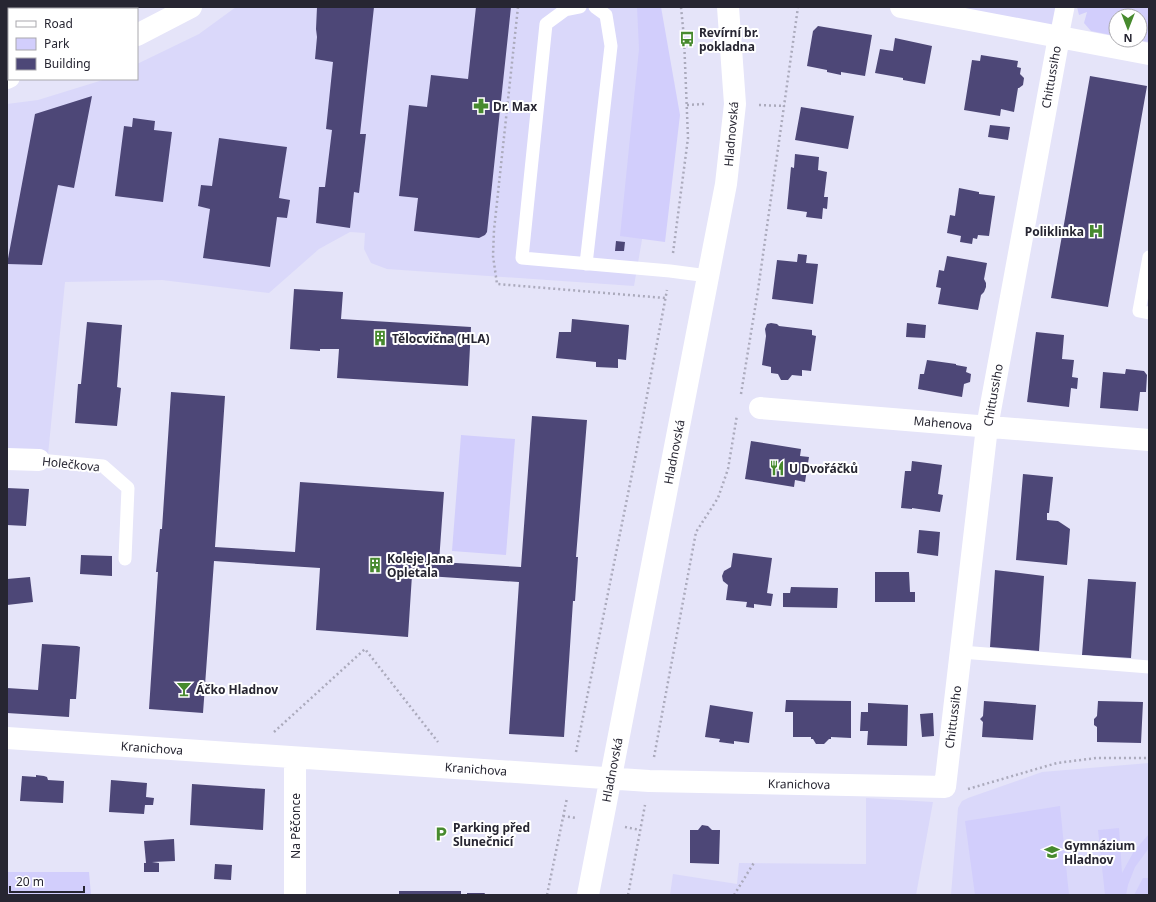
<svg xmlns="http://www.w3.org/2000/svg" width="1156" height="902" viewBox="0 0 1156 902" font-family="'Noto Sans',sans-serif">
<style>
.built{fill:#dad8fa}
.green{fill:#d2cefc}
.building{fill:#4d4777}
.lines{fill:none;stroke-linecap:round;stroke-linejoin:round}
.path{stroke:#abaabc;stroke-width:2.5;stroke-dasharray:2 3;stroke-linecap:butt}
.service{stroke:#fff;stroke-width:13}
.pedestrian{stroke:#fff;stroke-width:19}
.minor{stroke:#fff;stroke-width:22}
.tertiary{stroke:#fff;stroke-width:22}
.labels{text-anchor:middle;dominant-baseline:central;stroke-width:4;stroke-linejoin:round;paint-order:stroke}
.poi-label{font-size:12px;font-weight:bold;fill:#272632;stroke:#fff;text-anchor:start}
.street-label{font-size:12px;fill:#272632;stroke:#fff}
</style>
<rect width="100%" height="100%" fill="#e5e4f9"/>
<path class="built" d="M236,7H659L657,153L634,286L387,269L371,263L364,249L365,233L350,232L319,249L269,293L162,280L65,282L48,455L7,452V104L38,100L106,79H137V64L199,34Z
M901,7H1065L1059,37Z
M1149,763V895H951L958,808L962,801L968,798L1042,772Z
M866,798L933,802L916,895H670L673,874L737,884L739,863L866,864Z"/>
<path class="green" d="M637,7H661L680,115L665,242L620,236L639,49Z
M1077,7H1149V42L1137,40H1140V16H1116V36L1091,31L1084,23L1087,12L1079,15Z
M461,435L515,439L506,555L452,551Z
M1060,806L1069,895H975L965,821Z
M1119,828L1122,873L1134,851L1149,834V848L1135,867L1128,885L1126,895H1105L1098,830Z
M7,872H89L91,895H7Z
M1143,878H1149V895H1134Z"/>
<path class="building" d="M317,7H374L360,134H366L359,193L354,192L350,228L316,223L319,187H325L332,130L326,129L333,62L315,59L317,37L316,29Z
M476,7H511L487,232L485,235L479,238L414,231L418,198L399,196L409,105L427,107L431,75L468,79Z
M818,26L872,35L865,76L841,72V75L827,72V70L807,66L813,31Z
M895,38L932,46L925,84L903,80V78L875,73L880,49L893,51Z
M981,55L1018,61L1017,67L1021,68L1020,74L1024,78L1023,85L1019,88H1018L1014,112L1001,109L1000,116L964,110L972,60L980,61Z
M1090,76L1147,86L1108,307L1051,298Z
M92,96L74,188L58,185L42,265L7,264L35,114Z
M801,107L854,116L848,149L795,140Z
M133,118L155,121L154,130L172,132L163,202L115,196L124,126L132,127Z
M990,125L1010,127L1008,140L988,137Z
M219,138L287,147L279,198L290,200L287,218L277,217L270,267L203,258L210,209L198,206L201,185L212,186Z
M795,154L819,157L818,170L827,172L824,197H828L827,209L823,208L822,219L806,217L807,212L787,209L791,167L794,168Z
M959,188L979,192V194L995,196L989,236L978,235L977,239L973,238L972,244L960,242L961,236L947,233L950,215L955,216Z
M616,241L625,242L624,251H615Z
M798,254L807,255L806,263L818,264L813,304L772,299L777,260L797,262Z
M947,256L987,263L984,279L986,283V287L984,292L981,295L978,310L938,304L941,288L936,287L939,270L944,271Z
M294,289L343,292L341,319L471,327L468,386L337,378L339,349H320V351L290,349Z
M572,319L629,325L626,360L618,359V368L596,367V362L556,358L559,332H571Z
M87,322L122,325L117,387L121,388L117,426L75,423L78,384H81Z
M771,323L777,324L779,326L812,330V335L816,336L811,371L802,370V376L792,375L788,380H781L778,374L771,373V367L762,365L766,336L765,329L767,324Z
M907,323L926,325L925,338L906,337Z
M1036,332L1064,335L1062,359L1074,360L1072,377L1078,378L1077,389L1071,388L1069,407L1027,402Z
M927,360L956,364V365L967,367L966,372L971,374L970,382L964,384L962,397L918,389L920,374H924Z
M1126,369L1144,371L1147,375L1146,392H1140L1138,411L1100,408L1103,372L1125,374Z
M171,392L225,396L215,547L295,552L300,482L444,492L439,562L521,567L532,416L587,420L576,557H578L575,601H573L564,737L509,734L519,582L412,575L408,637L316,630L320,568L214,561L203,713L149,709L158,572H156L160,529H162Z
M751,441L801,449L800,456L809,457L805,482L795,480L794,487L745,479Z
M912,461L942,465L938,494L943,495L940,512L912,508V509L901,508L905,471H911Z
M1023,474L1053,477L1049,513H1047V520L1058,521L1070,529L1067,565L1016,560Z
M7,488L29,489L26,526L7,525Z
M919,530L940,532L938,556L917,553Z
M733,553L772,558L767,593L773,594L771,606L754,604V608L746,607L747,602L726,600L728,585L723,581L722,576L724,571L731,567Z
M81,555L112,556V576L80,574Z
M995,570L1044,576L1039,651L990,647Z
M875,572H909L910,592H915V602H875Z
M30,577L33,602L7,605V579Z
M1088,579L1136,582L1131,658L1082,655Z
M791,587L838,588L837,608L783,607V593H790Z
M42,644L77,646L80,647L76,699H70L69,717L7,713V688L38,690Z
M786,700L851,701V738L831,737V739H829L824,744H816L813,739H811V737H793V712H785Z
M984,701L1036,705L1033,740L982,737L983,722L980,719L983,716Z
M1098,701L1143,702L1141,743L1097,742V727L1094,725V719L1097,716Z
M868,703L908,705L907,746L867,745L868,731H860L861,712H868Z
M710,705L753,712L749,743L734,741V744L719,742L720,739L705,737Z
M933,713L934,736L922,737L920,714Z
M36,775L44,776L47,777L48,780L64,781L63,803L20,801L22,776L36,777Z
M111,780L147,783L146,797L154,798L153,805H145L144,814L109,812Z
M192,784L265,789L263,830L190,825Z
M702,825L708,826L712,830H720L719,864L690,863V830H698Z
M174,839L175,861L152,862L159,863V872H144V863H146L144,841Z
M215,864L232,865L231,880L214,879Z
M399,891H461V895H399Z
M467,893H485L484,895H467Z"/>
<g class="lines">
<path class="path" d="M518,7L494,230L493,256L497,284L665,298
M687,105L704,104
M759,105L785,106
M673,253L688,138L684,38L681,7
M741,394L758,290L798,7
M274,732L365,649L438,742
M576,752L635,459L667,290
M654,757L696,532L718,498L728,469L737,415
M968,789L1057,763L1096,758H1149
M563,816L576,818
M625,827L640,830
M547,895L567,798
M628,895L645,805
M734,895L755,861"/>
<path class="service" d="M580,7L565,10L546,24L522,258L670,271L708,276
M1149,257L1139,311L1149,313
M586,264L611,46L606,15L595,7
M39,460L103,466L128,488L125,559
M961,652L1149,667"/>
<path class="pedestrian" d="M1059,37L1065,7"/>
<path class="minor" d="M901,7L1149,54
M760,408L1149,440
M7,459L39,460
M7,738L649,781L945,787L987,427L1059,37
M295,758V895
M588,895L726,184L735,104L728,7"/>
<path class="tertiary" d="M137,35L191,7
M7,78L9,77"/>
</g>
<defs>
<g id="bus-bare" transform="scale(1.2)"><path d="M-5-6H5V4H4V6H2V4H-2V6H-4V4H-5ZM-3.5-4V0h7V-4ZM-3.5 1.2v1.5H-2V1.2ZM2 1.2v1.5H3.5V1.2Z" fill="#478a2e" stroke="#fff" stroke-width="2.5" paint-order="stroke"/></g>
<g id="pharmacy-bare" transform="scale(1.2)"><path d="M-2-6h4v4h4v4h-4v4h-4v-4h-4v-4h4Z" fill="#478a2e" stroke="#fff" stroke-width="2.5" paint-order="stroke"/></g>
<g id="hospital-bare" transform="scale(1.2)"><path d="M-5-5h3v3.5h4V-5h3V5h-3V1.5h-4V5h-3Z" fill="#478a2e" stroke="#fff" stroke-width="2.5" paint-order="stroke"/></g>
<g id="building-bare" transform="scale(1.2)"><path d="M-4-6H4V6H1V3H-1V6H-4ZM-2.5-4.3h1.7v1.8h-1.7ZM.8-4.3h1.7v1.8H.8ZM-2.5-1h1.7V.8h-1.7ZM.8-1h1.7V.8H.8Z" fill="#478a2e" stroke="#fff" stroke-width="2.5" paint-order="stroke"/></g>
<g id="restaurant-bare" transform="scale(1.2)"><path d="M-5-6h1v4h1v-4h1v4h1v-4h1v5L-1.5 .5V6h-2V.5L-5-1ZM5-6V6H3V1.5H1.5Q1.5-4 5-6Z" fill="#478a2e" stroke="#fff" stroke-width="2.5" paint-order="stroke"/></g>
<g id="bar-bare" transform="scale(1.2)"><path d="M-6-5H6L.8 .8V4.5H3.5V6h-7V4.5H-.8V.8Z" fill="#478a2e" stroke="#fff" stroke-width="2.5" paint-order="stroke"/></g>
<g id="parking-bare" transform="scale(1.2)"><path d="M-3.5-5.5H1a3.5 3.5 0 0 1 0 7H-1V5.5H-3.5ZM-1-3.4V-.6H.8a1.4 1.4 0 0 0 0-2.8Z" fill="#478a2e" stroke="#fff" stroke-width="2.5" paint-order="stroke"/></g>
<g id="university-bare" transform="scale(1.2)"><path d="M0-5L7-2L0 1L-7-2ZM-4 1L0 2.5L4 1V4Q0 6-4 4Z" fill="#478a2e" stroke="#fff" stroke-width="2.5" paint-order="stroke"/></g>
</defs>
<g fill-rule="evenodd">
<use href="#bus-bare" x="687" y="39"/>
<use href="#pharmacy-bare" x="481" y="106"/>
<use href="#hospital-bare" x="1096" y="231"/>
<use href="#building-bare" x="380" y="338"/>
<use href="#restaurant-bare" x="777" y="468"/>
<use href="#building-bare" x="375" y="565"/>
<use href="#bar-bare" x="184" y="689"/>
<use href="#parking-bare" x="441" y="834"/>
<use href="#university-bare" x="1052" y="852"/>
</g>
<g class="labels">
<g class="poi-label">
<text x="699" y="32">Revírní br.<tspan x="699" dy="14">pokladna</tspan></text>
<text x="493" y="106">Dr. Max</text>
<text x="1084" y="231" text-anchor="end">Poliklinka</text>
<text x="392" y="338">Tělocvična (HLA)</text>
<text x="789" y="468">U Dvořáčků</text>
<text x="387" y="558">Koleje Jana<tspan x="387" dy="14">Opletala</tspan></text>
<text x="196" y="689">Áčko Hladnov</text>
<text x="453" y="827">Parking před<tspan x="453" dy="14">Slunečnicí</tspan></text>
<text x="1064" y="845">Gymnázium<tspan x="1064" dy="14">Hladnov</tspan></text>
</g>
<g class="street-label">
<text transform="translate(1051 77) rotate(-80)">Chittussiho</text>
<text transform="translate(731 134) rotate(-85)">Hladnovská</text>
<text transform="translate(993 395) rotate(-80)">Chittussiho</text>
<text transform="translate(943 423) rotate(5)">Mahenova</text>
<text transform="translate(674 452) rotate(-79)">Hladnovská</text>
<text transform="translate(71 464) rotate(6)">Holečkova</text>
<text transform="translate(953 717) rotate(-83)">Chittussiho</text>
<text transform="translate(152 748) rotate(4)">Kranichova</text>
<text transform="translate(476 769) rotate(4)">Kranichova</text>
<text transform="translate(612 770) rotate(-79)">Hladnovská</text>
<text transform="translate(799 784) rotate(1)">Kranichova</text>
<text transform="translate(295 826) rotate(-90)">Na Pěčonce</text>
</g>
</g>
<rect width="1156" height="902" fill="none" stroke="#272632" stroke-width="16"/>
<rect x="8" y="8" width="130" height="72" fill="#ffffff" stroke="#a9a8ad"/>
<rect x="16" y="21" width="20" height="6" fill="#ffffff" stroke="#a9a8ad"/>
<text x="44" y="28" font-size="12" fill="#272632">Road</text>
<rect x="16" y="38" width="20" height="12" fill="#d2cefc" stroke="#a9a8ad"/>
<text x="44" y="48" font-size="12" fill="#272632">Park</text>
<rect x="16" y="58" width="20" height="12" fill="#4d4777" stroke="#a9a8ad"/>
<text x="44" y="68" font-size="12" fill="#272632">Building</text>
<g transform="translate(1128 28) rotate(180)"><circle r="19" fill="#ffffff" stroke="#a9a8ad"/>
<path d="M0-3L7 15L0 10L-7 15Z" fill="#478a2e"/>
<text y="-6" font-size="11" font-weight="bold" text-anchor="middle" fill="#272632">N</text>
</g>
<path d="M10 886v6h74v-6" fill="none" stroke="#272632" stroke-width="2"/>
<text x="16" y="886" font-size="12" fill="#272632" stroke="#ffffff" stroke-width="3" paint-order="stroke">20 m</text>
</svg>
